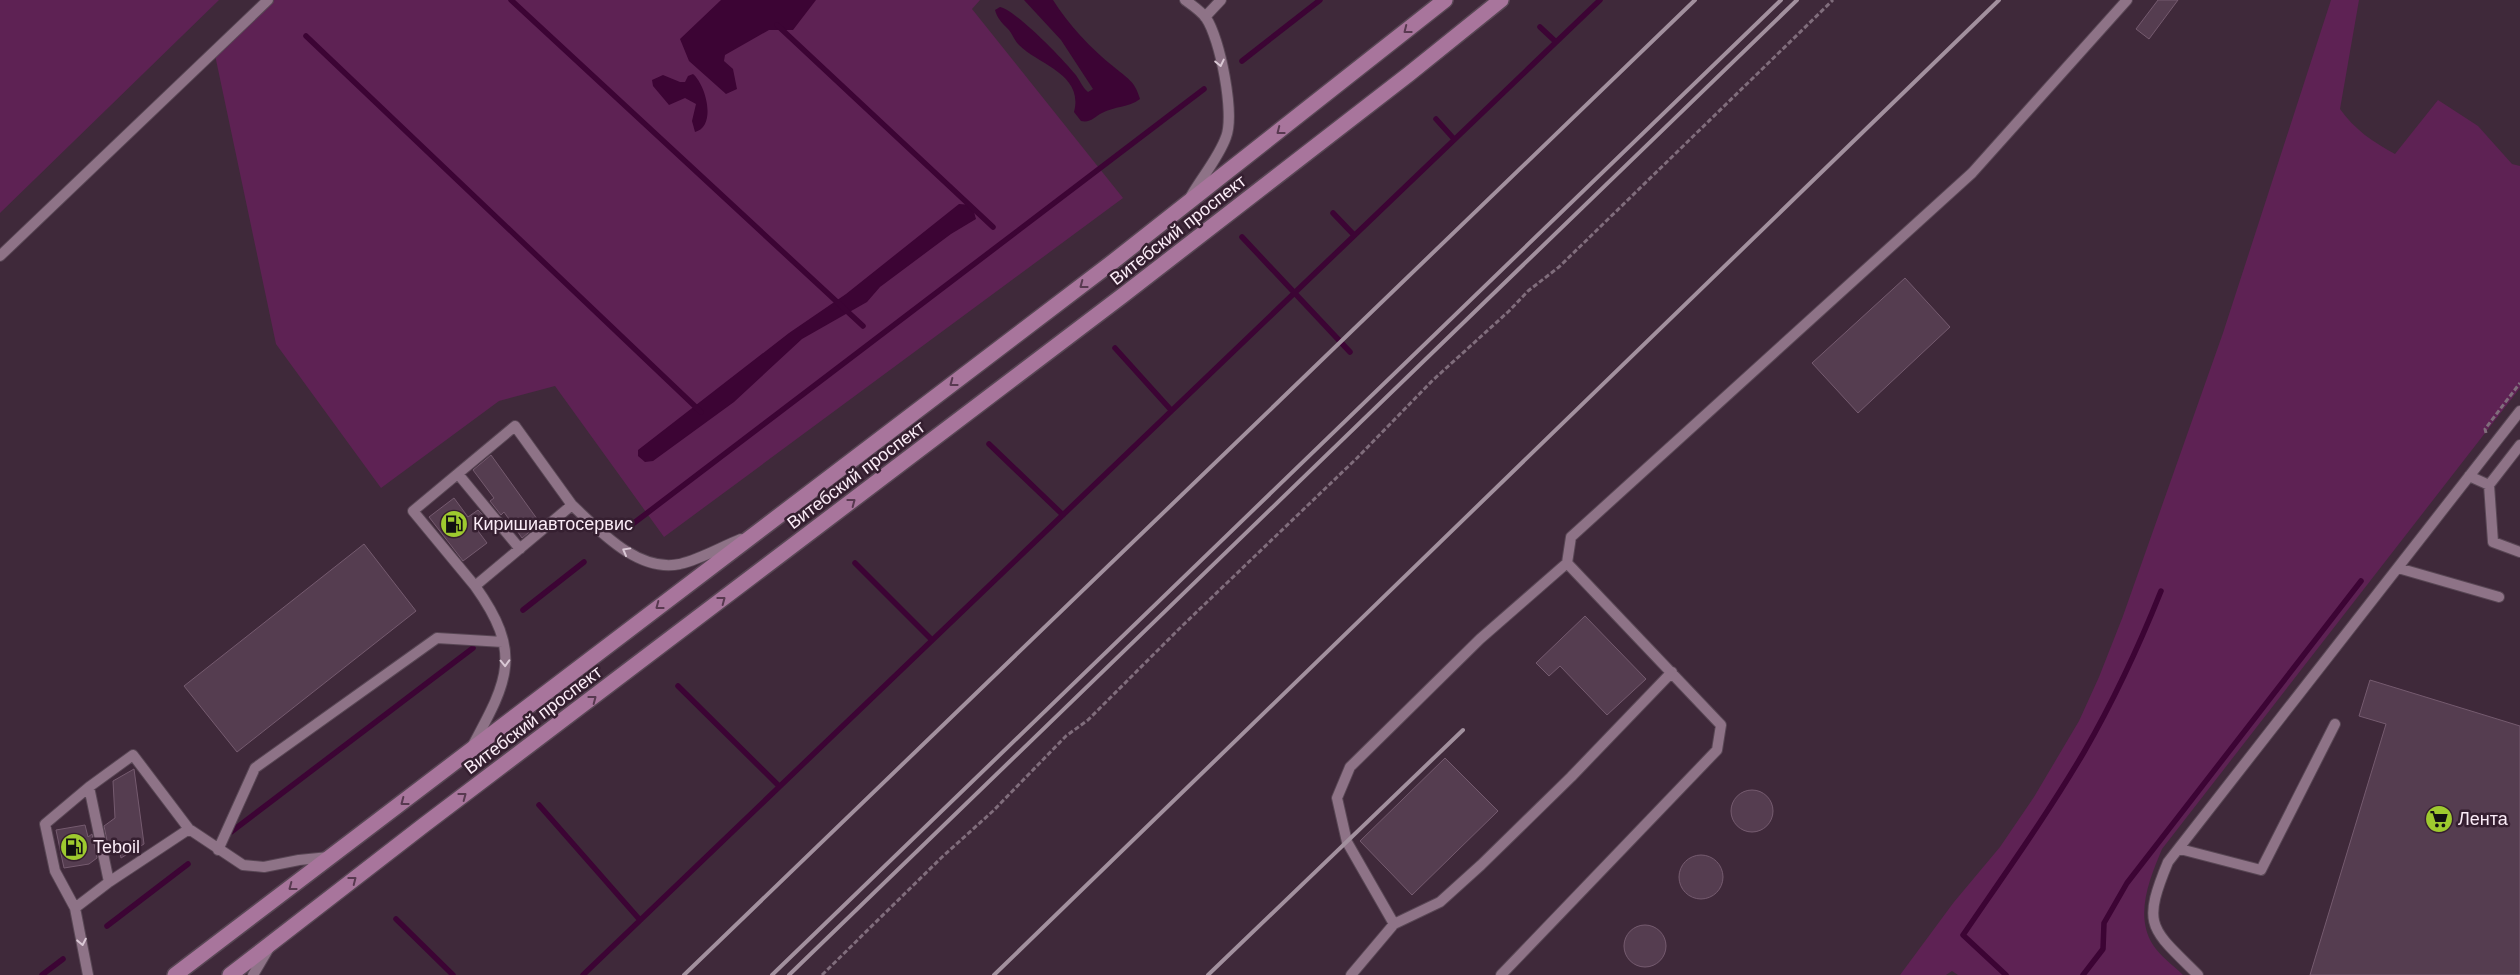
<svg xmlns="http://www.w3.org/2000/svg" width="2520" height="975" viewBox="0 0 2520 975" font-family="Helvetica,sans-serif">
<style>
.green{fill:#5e2254}
.water{fill:#3c0434}
.lines{fill:none;stroke-linecap:round;stroke-linejoin:round}
.stream{stroke:#3c0434;stroke-width:5.5}
.building{fill:#553d50;stroke:#755b6f}
.service-casing{stroke:#584654;stroke-width:12}
.secondary-casing{stroke:#584654;stroke-width:18}
.path{stroke:#806d7c;stroke-width:3;stroke-dasharray:5 2.5;stroke-linecap:butt}
.service{stroke:#8e7387;stroke-width:10}
.secondary{stroke:#a8759c;stroke-width:15}
.rail{stroke:#a2909e;stroke-width:4}
.oneway{stroke:#583950}
.oneway2{stroke:#dac8d5}
.labels{text-anchor:middle;dominant-baseline:central;stroke-width:5;stroke-linejoin:round;paint-order:stroke}
.street-label{font-size:18px;fill:#fbecf7;stroke:#351f30}
.poi-label{font-size:18px;fill:#fbecf7;stroke:#351f30;text-anchor:start}
</style>
<rect width="100%" height="100%" fill="#3f293a"/>
<path class="green" d="M0,0H219L0,213Z
M274,0H980L972,9L1123,198L664,537L555,386L499,401L381,488L276,344L215,55Z
M2331,0H2359L2340,109C2355,130 2373,142 2395,154L2438,100L2478,126L2512,164L2520,166V388L2162,849C2150,878 2134,915 2153,945C2160,956 2174,966 2183,975H1958L1952,971L1946,975H1900L1954,902L2000,847L2034,797L2079,721L2099,677L2123,616L2223,333Z"/>
<path class="water" d="M721,0H816L793,30H769L725,55L724,61L733,69L737,89L726,94L689,61L680,39Z
M1024,0H1053C1068,24 1091,49 1114,67C1127,78 1135,81 1140,99C1128,108 1115,106 1102,113C1094,117 1091,123 1081,121L1074,112C1084,74 1039,65 1019,45C1014,40 1012,33 1008,29C1002,23 997,18 995,10L1000,7C1017,11 1063,59 1075,74C1080,80 1082,87 1088,92L1093,89L1061,40Z
M693,74C706,85 717,126 695,132L692,121L696,104L685,98L669,105L653,86L652,80L663,75L680,82H685L688,76Z
M959,204L972,205L976,219L951,234L880,287L867,302L802,339L734,402L653,461L645,462L638,456V450L789,333L846,294Z"/>
<g class="lines">
<path class="stream" d="M511,0L863,326
M777,25L993,227
M1540,27L1556,42
M306,36L701,412
M1242,61L1320,0
M1436,119L1454,139
M1333,213L1354,235
M1242,237L1350,352
M1115,348L1171,410
M989,444L1063,515
M630,526L1204,89
M855,563L932,640
M523,610L584,562
M678,686L779,786
M539,805L640,920
M231,832L473,648
M396,919L453,975
M107,926L188,864
M42,975L63,959
M583,975L1600,0
M2006,975L1963,935C2004,875 2047,815 2084,752C2114,700 2139,646 2161,591
M2083,975L2103,949L2104,923L2127,883L2361,581"/>
</g>
<path class="building" d="M2158,0H2178L2149,39L2136,29Z
M1905,278L1950,327L1858,413L1812,363Z
M491,455L540,523L522,538L504,512L501,515L490,501L494,498L473,470Z
M454,498L468,517L478,510L490,523L478,531L487,543L463,561L429,517Z
M364,544L416,611L237,752L184,686Z
M1585,616L1646,679L1607,715L1560,666L1549,676L1536,663Z
M2370,680L2520,726V975H2310L2386,724L2359,716Z
M1445,758L1498,811L1412,895L1360,841Z
M134,769L144,844L121,858L118,843L109,850L104,826L115,818L113,781Z
M1731 811a21 21 0 1 1 42 0a21 21 0 1 1-42 0Z
M85,825L88,837L92,834L97,858L89,864L64,868L56,830Z
M1679 877a22 22 0 1 1 44 0a22 22 0 1 1-44 0Z
M1624 946a21 21 0 1 1 42 0a21 21 0 1 1-42 0Z"/>
<g class="lines">
<g class="service-casing">
<path id="service" d="M1185,0C1192,5 1201,11 1206,18C1220,38 1235,114 1226,137C1219,157 1202,177 1191,196
M1205,17L1221,0
M0,256L268,0
M515,426L572,505L475,586L413,511Z
M458,474L520,549
M2469,476L2489,485L2493,542L2520,552
M2489,485L2520,445
M572,505C599,530 638,573 680,564C701,559 721,547 741,539
M2398,568L2499,597
M473,745C508,680 523,653 475,586
M89,787L109,882
M2180,849L2261,870L2335,724
M218,850L255,768L437,638L503,642
M75,908L109,882L189,829
M1394,924L1440,902L1481,865L1571,777L1672,672
M88,975L75,908L55,871L45,824L89,787L133,755L189,829L243,865L264,867L299,860L329,857
M253,975L269,948
M1351,975L1394,924L1347,842L1337,798L1350,767L1480,639L1567,563
M1501,975L1717,750L1721,725L1567,563L1571,537L1972,173L2127,0
M2198,975C2151,928 2141,927 2168,862L2520,411"/>
</g>
<g class="secondary-casing">
<path id="secondary" d="M175,975L1110,264L1445,0
M230,975L424,825L1122,296L1409,74L1501,0"/>
</g>
<path class="path" d="M2486,433L2485,429L2520,383
M822,975L941,858L993,811L1066,736L1088,720L1181,627L1357,458L1433,380L1509,311L1528,291L1559,267L1833,0"/>
<use href="#service" class="service"/>
<use href="#secondary" class="secondary"/>
<path class="rail" d="M684,975L1695,0
M772,975L1781,0
M789,975L1797,0
M994,975L1999,0
M1208,975L1463,730"/>
</g>
<defs><path id="oneway-chevron" d="M-2-3.5L2.5 0L-2 3.5" fill="none" stroke-width="1.6" stroke-linecap="round" stroke-linejoin="round" transform="scale(1.25)"/></defs>
<g class="oneway">
<use href="#oneway-chevron" transform="translate(1407 30) rotate(142)"/>
<use href="#oneway-chevron" transform="translate(1280 131) rotate(142)"/>
<use href="#oneway-chevron" transform="translate(1083 285) rotate(143)"/>
<use href="#oneway-chevron" transform="translate(953 383) rotate(143)"/>
<use href="#oneway-chevron" transform="translate(852 502) rotate(-37)"/>
<use href="#oneway-chevron" transform="translate(722 600) rotate(-37)"/>
<use href="#oneway-chevron" transform="translate(659 606) rotate(143)"/>
<use href="#oneway-chevron" transform="translate(593 699) rotate(-37)"/>
<use href="#oneway-chevron" transform="translate(463 796) rotate(-37)"/>
<use href="#oneway-chevron" transform="translate(404 802) rotate(143)"/>
<use href="#oneway-chevron" transform="translate(353 880) rotate(-38)"/>
<use href="#oneway-chevron" transform="translate(292 887) rotate(143)"/>
</g>
<g class="oneway2">
<use href="#oneway-chevron" transform="translate(1220 63) rotate(78)"/>
<use href="#oneway-chevron" transform="translate(626 551) rotate(-151)"/>
<use href="#oneway-chevron" transform="translate(505 663) rotate(88)"/>
<use href="#oneway-chevron" transform="translate(82 942) rotate(79)"/>
</g>
<defs>
<g id="fuel-disc" transform="scale(1.4375)"><circle r="9.5" fill="#9eca2f" stroke="#351f30"/><path d="M-5.5-6h7V0h2V4h1.3V-2.5L3-4.5l.8-.8L6-3V5H2.5V1h-1V6h-7ZM-4.2-4.7v3.2H.2V-4.7Z" fill="#111"/></g>
<g id="supermarket-disc" transform="scale(1.4375)"><circle r="9.5" fill="#9eca2f" stroke="#351f30"/><path d="M-6-5.5h2.5l.6 2H6L4.5 2H-2.5L-4.4-4H-6ZM-1.5 3.2a1.3 1.3 0 1 0 .1 0ZM3 3.2a1.3 1.3 0 1 0 .1 0Z" fill="#111"/></g>
</defs>
<g fill-rule="evenodd">
<use href="#fuel-disc" x="454" y="524"/>
<use href="#supermarket-disc" x="2439" y="819"/>
<use href="#fuel-disc" x="74" y="847"/>
</g>
<g class="labels">
<g class="street-label">
<text transform="translate(1178 230) rotate(-38)">Витебский проспект</text>
<text transform="translate(856 475) rotate(-37)">Витебский проспект</text>
<text transform="translate(533 720) rotate(-37)">Витебский проспект</text>
</g>
<g class="poi-label">
<text x="473" y="524">Киришиавтосервис</text>
<text x="2458" y="819">Лента</text>
<text x="93" y="847">Teboil</text>
</g>
</g>
</svg>
